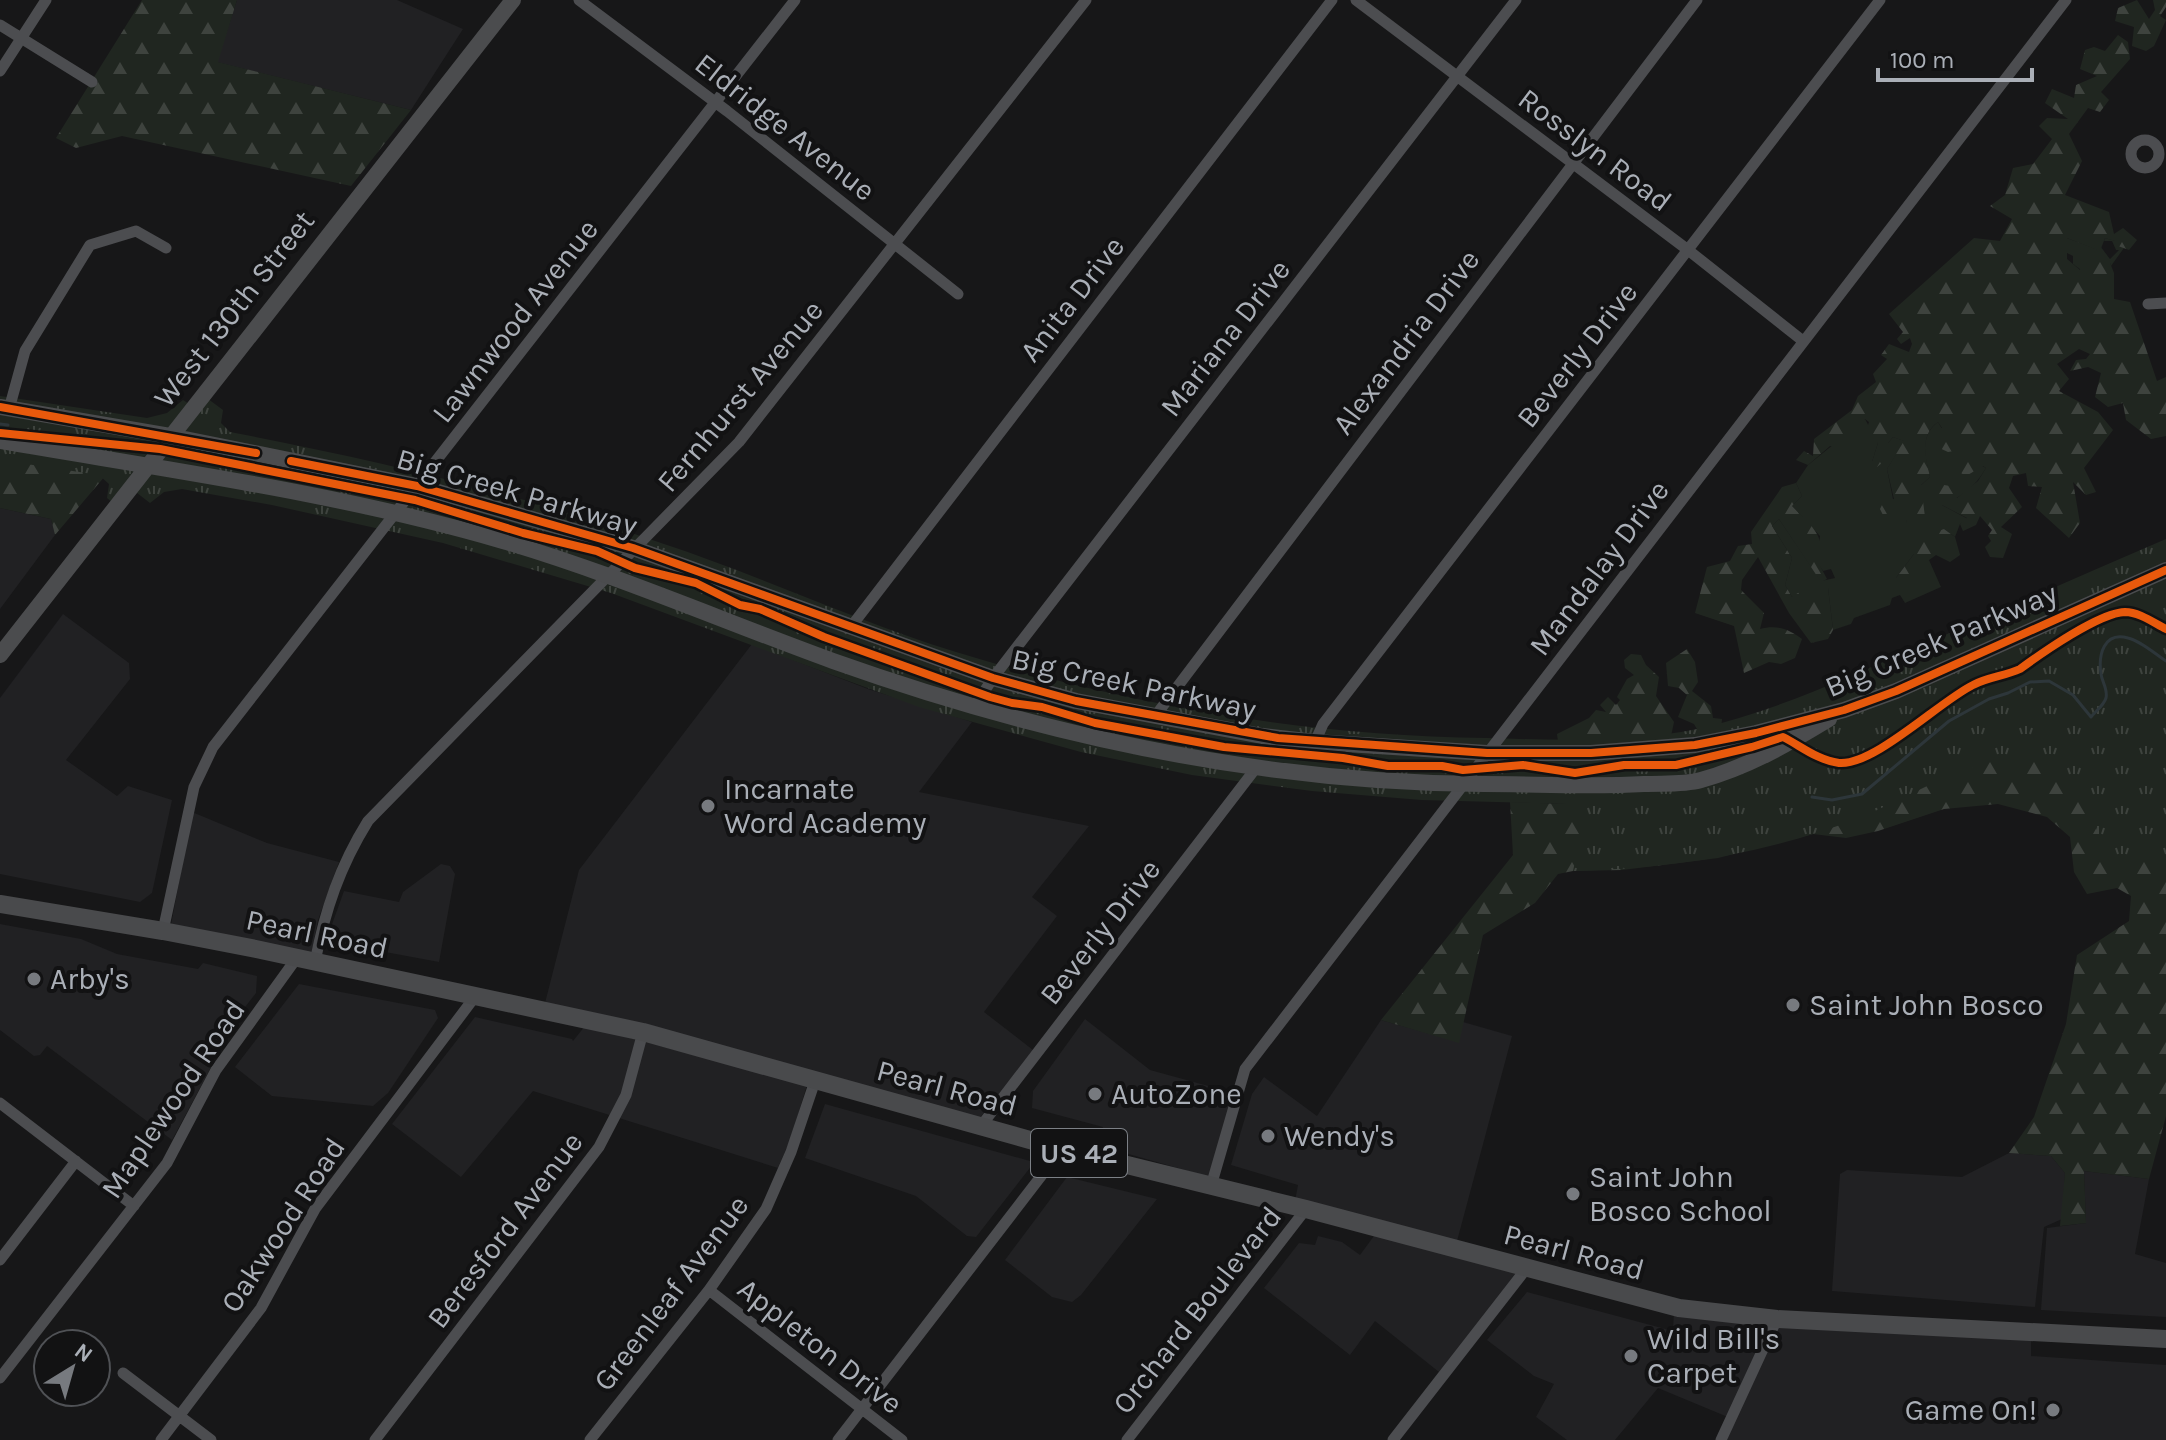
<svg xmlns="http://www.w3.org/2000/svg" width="2166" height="1440" viewBox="0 0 2166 1440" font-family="Karla,sans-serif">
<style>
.built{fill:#212123}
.grass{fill:#202620}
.forest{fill:url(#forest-firs)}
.park{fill:url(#park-tufts)}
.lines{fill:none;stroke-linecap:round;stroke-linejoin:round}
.stream{stroke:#2d363a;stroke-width:3}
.street{stroke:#4c4d50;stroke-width:11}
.secondary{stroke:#4b4c4e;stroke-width:16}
.primary{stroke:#494a4c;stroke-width:18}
.cycleway-casing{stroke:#121213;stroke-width:13}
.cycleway{stroke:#e8590c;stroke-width:8}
.poi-dot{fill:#777a7f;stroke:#121213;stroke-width:3}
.labels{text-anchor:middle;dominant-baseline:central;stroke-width:8;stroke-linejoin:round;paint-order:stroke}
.shield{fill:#121213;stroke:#7c8086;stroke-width:2}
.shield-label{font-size:28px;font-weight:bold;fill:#aaafb7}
.street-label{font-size:30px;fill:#aaafb7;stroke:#121213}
.poi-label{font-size:30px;fill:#aaafb7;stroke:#121213;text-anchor:start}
</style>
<defs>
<pattern id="forest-firs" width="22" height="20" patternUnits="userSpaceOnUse" patternTransform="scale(2)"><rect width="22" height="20" fill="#202620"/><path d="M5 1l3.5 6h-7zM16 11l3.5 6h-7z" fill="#3e433e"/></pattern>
<pattern id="park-tufts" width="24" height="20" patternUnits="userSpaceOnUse" patternTransform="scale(2)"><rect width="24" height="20" fill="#202620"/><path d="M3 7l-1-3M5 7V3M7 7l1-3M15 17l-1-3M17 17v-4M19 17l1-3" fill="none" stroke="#3e433e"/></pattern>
</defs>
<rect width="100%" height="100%" fill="#171718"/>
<path class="built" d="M237,0H397L463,29L411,110L217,62Z
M0,508L51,519L55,535L0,609Z
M63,614L129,663L130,679L66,760L117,796L128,786L172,800L152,893L140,902L0,874V698Z
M752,644L868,689L972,722L919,792L1089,826L1032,897L1057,916L984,1012L1033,1050L979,1119L545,1003L579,870Z
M192,812L267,843L339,862L318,920L311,955L171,925Z
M441,864L450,866L455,874L439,962L326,941L344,891L399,902L403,892Z
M0,924L81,939L117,954L198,969L203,963L257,976L256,993L210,1052L204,1054L214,1062L172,1140L47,1046L40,1055L34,1056L0,1030Z
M299,984L435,1010L438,1018L388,1093L373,1106L272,1096L235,1067Z
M475,1017L572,1039L573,1041L585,1026L807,1085L791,1138L778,1168L533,1091L461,1177L392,1124Z
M1085,1019L1150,1070L1234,1093L1209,1177L1097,1145L1103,1127L1032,1108L1033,1091Z
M1381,1020L1458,1042L1463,1022L1512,1036L1453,1256L1516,1273L1439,1372L1375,1321L1350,1355L1264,1288L1299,1243L1315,1245L1318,1236L1342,1242L1360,1255L1382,1225L1295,1201L1298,1185L1231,1165L1252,1094L1264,1077L1317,1116Z
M825,1104L1030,1161L1033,1164L976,1237L967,1236L916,1196L805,1158Z
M2009,1153L2051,1156L2065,1173L2062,1219L2044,1227L2035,1307L1832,1291L1840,1174L1847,1170L1962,1177Z
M2084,1171L2149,1179L2135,1254L2166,1263V1317L2041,1310L2047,1228L2086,1223Z
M1067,1177L1157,1199L1081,1295L1072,1302L1052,1297L1005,1260Z
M1527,1292L1673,1331L1674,1310L2031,1336V1356L2166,1365V1440H1727L1735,1420L1658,1388L1615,1440H1567L1536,1417L1554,1384L1534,1376L1487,1340Z"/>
<path class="grass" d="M2067,238L2099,250L2101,247L2110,259L2119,250H2116L2112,241H2104L2105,238L2116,241L2124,248L2111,266L2110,263L2081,270L2073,264V256L2067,253Z
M1865,419L1878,443L1872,462L1893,437L1905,441L1887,469L1894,504L1908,515L1906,524L1921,485L1930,477C1925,457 1919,436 1938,422L1955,451L1986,468C1975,487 1962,497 1942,505L1968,519L1960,524L1955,537L1944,529L1914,554L1896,578L1929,560L1941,587L1905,603L1900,595L1892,598L1890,605L1854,618L1851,624L1833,630L1828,588L1792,597L1785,585L1792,558L1772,526L1779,519L1821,581L1835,578L1831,569L1823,571L1817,562L1820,536L1792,506L1802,496L1796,483L1808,465Z"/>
<path class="forest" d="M142,0H237L218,62L411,110L351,186L122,136L76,148L56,138Z
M2137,0L2149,19L2155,10L2153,0H2166V7L2160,16L2166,20L2154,46L2146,51L2132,46L2134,27L2115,21L2118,8Z
M2118,35L2128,42L2130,59L2101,92L2109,100L2100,112L2088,108L2069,134L2082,161L2065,195L2109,212L2114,234L2123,228L2137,240L2129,250L2118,246L2115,241L2105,238L2100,251L2067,238V259L2080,270L2082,261L2093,255L2110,263L2114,273V299L2130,302L2157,381L2166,377V436L2151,439L2126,420L2123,403L2108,407L2095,397L2101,373L2088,367L2070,371L2076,360L2086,359L2090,354L2079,349L2057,364L2069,379L2059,391L2098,412L2113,430L2084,468L2096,492L2086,495L2073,482L2080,523L2069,538L2036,508L2042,487L2028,486L2026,473L2013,476L2009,488L2022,507L2001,527L2012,534L2003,558L1990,557L1985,547L1991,541L1988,536L1992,530L1980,516L1976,525L1963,531L1960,524L1967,518L1942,505L1935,490L1938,484L1950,486L1957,498L1978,481L1986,468L1983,466L1966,476L1949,466L1954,451L1948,452L1935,446L1936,430L1942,428L1938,422C1919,435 1926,458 1930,477L1921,485L1925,517L1915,528L1906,524L1907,515L1895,519L1894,510L1898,508L1894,505L1884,517L1880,509L1884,501L1894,499L1887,469L1904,441L1893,437L1888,443L1894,453L1877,467L1872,462L1878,443L1870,440L1866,431L1869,422L1865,419L1854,438L1839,447L1830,446L1808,465L1796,460L1804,451L1813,456L1814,439L1852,410L1858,396L1876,382L1873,374L1887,359L1881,355L1889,344L1909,352L1912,344L1910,338L1901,344L1897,339L1903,332L1889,314L1974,238L2000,241L2012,219L1990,206L2005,195L2013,168L2033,164L2052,139L2039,126L2047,118L2068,119L2045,103L2052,89L2074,98L2076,85L2097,76L2080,69L2085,50L2094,47L2105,51Z
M0,450L111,469L55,535L51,519L0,508Z
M1796,483L1802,496L1792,506C1808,523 1829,537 1818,562L1827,579L1821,582L1779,519L1772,526L1792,558L1785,585L1792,597L1808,586L1828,588L1833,630L1828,639L1811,643L1789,613L1758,557L1742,580L1741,590L1764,613L1760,629C1776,625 1788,628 1802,639L1795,658L1781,664L1769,662L1744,673L1734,626L1695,613L1707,567L1730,561L1738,546L1752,544L1751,532L1782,487Z
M1944,529L1955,537L1960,555L1950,562L1936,555L1929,560L1921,582L1906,586L1896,578L1914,554L1909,541Z
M2166,581V1116L2149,1179L2084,1171L2086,1223L2060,1226L2065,1173L2051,1156L2009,1153L2034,1117L2066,1024L2077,955L2129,921L2131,896L2117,888L2087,894L2074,872L2070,837L2047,817L1998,804L1944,809L1878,831L1846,838L1813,834L1718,858L1622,870L1573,871L1558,874L1535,903L1483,935L1459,1043L1381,1020L1513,855L1510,802L1568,804Z
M1687,649L1695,662L1698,682L1692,691L1711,706L1713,718L1722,719L1720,738L1703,739L1694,724L1678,717L1687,695L1679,688L1668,686L1666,663Z
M1631,654L1641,655L1646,665L1659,677L1656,696L1674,722L1671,736L1559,748L1557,734L1589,718L1596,710L1606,712L1600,705L1608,697L1616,705L1620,700L1617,697L1627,679L1634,675L1625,668L1624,660Z"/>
<path class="park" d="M0,396L147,418L167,413L183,400L195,408L204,396L223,410L221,423L230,432C376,460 520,494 661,543C761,576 856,621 956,652C1127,705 1305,736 1485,738C1555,740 1628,743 1697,729C1774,712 1843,679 1915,648C1999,612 2082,575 2166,539V860L2100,854C2099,803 2066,758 2011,759C1972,759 1898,802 1859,818C1766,854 1671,869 1573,871C1578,847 1591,819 1567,804L1422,800L1312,791L1192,775L1081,752L919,707L611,593L443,543L272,505L182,489L164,492L150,503L132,489L118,507L107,498L109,484L99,475L0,460Z"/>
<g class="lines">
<path class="stream" d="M0,424L8,425
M1812,797L1832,800L1862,794L1949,721L1989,699L2008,693L2030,682L2049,681L2073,695L2091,717C2096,711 2104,705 2106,698C2108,689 2102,682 2101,674C2098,655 2104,631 2128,638C2141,641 2155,654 2166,661"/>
<path class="street" d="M579,0L727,111L958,294
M1356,0L1688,250L1803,341
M0,25L92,82
M0,71L46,0
M2131 154a14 14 0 1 1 28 0a14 14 0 1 1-28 0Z
M2148,304L2166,303
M9,409L25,351L90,245L136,231L166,248
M850,628L1332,0
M974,707L993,678L1516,0
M1156,715L1697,0
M1315,742L1323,724L1880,0
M163,931L194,787L213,747L795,0
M315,962C325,910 340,866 368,821L739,442L1086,0
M0,1103L134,1206
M981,1126L1256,768
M1211,1186L1245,1069L2066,0
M0,1260L76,1161
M709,1290L902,1440
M123,1373L211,1440
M0,1378L167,1163L216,1070L296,959
M161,1440L261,1308L315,1209L474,998
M375,1440L599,1147L626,1095L643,1032
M590,1440L709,1290L766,1209L791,1152L815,1081
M838,1440L1062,1149
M1127,1440L1306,1209
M1393,1440L1526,1269
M1721,1440L1777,1319"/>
<path class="secondary" d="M0,407L170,436L417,486L633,548L993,678L1076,701L1262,736L1315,742L1487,753H1591L1695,745L1756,733L1844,710L1896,691L2166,570
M0,441C168,470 339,493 503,541C615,574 723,621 833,661C1041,735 1262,783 1483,784C1537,784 1590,787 1644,784C1663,783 1683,785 1701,780C1748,767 1788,744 1829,719
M0,655L513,0"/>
<path class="primary" d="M0,904L163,931L256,949L643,1032L1062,1149L1306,1209L1679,1308L1777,1319L2166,1339"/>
<g class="cycleway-casing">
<path id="cycleway" d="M0,407L256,453
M0,433L160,449L415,500L523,533L597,551L635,568L696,583L740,605L760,609L824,637L990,697L1012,703L1042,707L1095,723L1224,747L1343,758L1388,766H1442L1463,770L1523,765L1575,773L1624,765H1676L1752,747L1783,737C1801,746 1817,760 1839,763C1874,766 1940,701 1973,685C1988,677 2005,676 2020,669C2042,653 2099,613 2125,612C2139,612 2154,623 2166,629
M291,461L417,486L633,548L993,678L1076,701L1278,738L1487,753H1591L1695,745L1756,733L1844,710L1896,691L2166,570"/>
</g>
<use href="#cycleway" class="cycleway"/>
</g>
<g class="poi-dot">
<circle cx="708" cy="806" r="8"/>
<circle cx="34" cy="979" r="8"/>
<circle cx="1793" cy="1005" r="8"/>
<circle cx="1095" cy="1094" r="8"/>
<circle cx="1268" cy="1136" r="8"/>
<circle cx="1573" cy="1194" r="8"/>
<circle cx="1631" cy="1356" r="8"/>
<circle cx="2053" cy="1410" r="8"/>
</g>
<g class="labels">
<rect class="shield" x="1031" y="1129" width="96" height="48" rx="6"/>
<g class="shield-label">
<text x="1079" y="1153">US 42</text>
</g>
<g class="street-label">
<text transform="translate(785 127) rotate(38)">Eldridge Avenue</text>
<text transform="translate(1595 150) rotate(37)">Rosslyn Road</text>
<text transform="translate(1072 299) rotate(-52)">Anita Drive</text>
<text transform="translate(234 309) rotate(-52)">West 130th Street</text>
<text transform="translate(515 321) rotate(-52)">Lawnwood Avenue</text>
<text transform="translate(1225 338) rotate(-52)">Mariana Drive</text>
<text transform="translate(1406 342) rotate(-53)">Alexandria Drive</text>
<text transform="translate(1577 355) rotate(-52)">Beverly Drive</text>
<text transform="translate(740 396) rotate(-50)">Fernhurst Avenue</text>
<text transform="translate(517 492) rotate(16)">Big Creek Parkway</text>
<text transform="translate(1599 568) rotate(-53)">Mandalay Drive</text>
<text transform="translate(1941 640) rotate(-23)">Big Creek Parkway</text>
<text transform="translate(1134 684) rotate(12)">Big Creek Parkway</text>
<text transform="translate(1100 932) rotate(-52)">Beverly Drive</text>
<text transform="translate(317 934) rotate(12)">Pearl Road</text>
<text transform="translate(947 1088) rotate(15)">Pearl Road</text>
<text transform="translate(173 1099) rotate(-56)">Maplewood Road</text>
<text transform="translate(283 1225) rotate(-57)">Oakwood Road</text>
<text transform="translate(505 1230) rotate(-53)">Beresford Avenue</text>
<text transform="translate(1574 1252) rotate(15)">Pearl Road</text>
<text transform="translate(671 1293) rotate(-53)">Greenleaf Avenue</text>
<text transform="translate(1197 1310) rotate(-52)">Orchard Boulevard</text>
<text transform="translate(820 1346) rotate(38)">Appleton Drive</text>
</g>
<g class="poi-label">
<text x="724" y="789">Incarnate<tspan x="724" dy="34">Word Academy</tspan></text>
<text x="50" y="979">Arby's</text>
<text x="1809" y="1005">Saint John Bosco</text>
<text x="1111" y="1094">AutoZone</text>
<text x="1284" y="1136">Wendy's</text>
<text x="1589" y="1177">Saint John<tspan x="1589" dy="34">Bosco School</tspan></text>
<text x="1647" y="1339">Wild Bill's<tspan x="1647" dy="34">Carpet</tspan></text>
<text x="2037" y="1410" text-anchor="end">Game On!</text>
</g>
</g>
<g transform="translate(72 1368) rotate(37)"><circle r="38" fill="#121213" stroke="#4f5155" stroke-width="2"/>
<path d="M0-6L14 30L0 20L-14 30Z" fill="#777a7f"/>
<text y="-12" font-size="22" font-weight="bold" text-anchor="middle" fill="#aaafb7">N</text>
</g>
<path d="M1878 68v12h154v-12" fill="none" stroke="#aaafb7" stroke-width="4"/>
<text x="1890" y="68" font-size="24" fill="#aaafb7" stroke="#121213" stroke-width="6" paint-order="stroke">100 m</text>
</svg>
